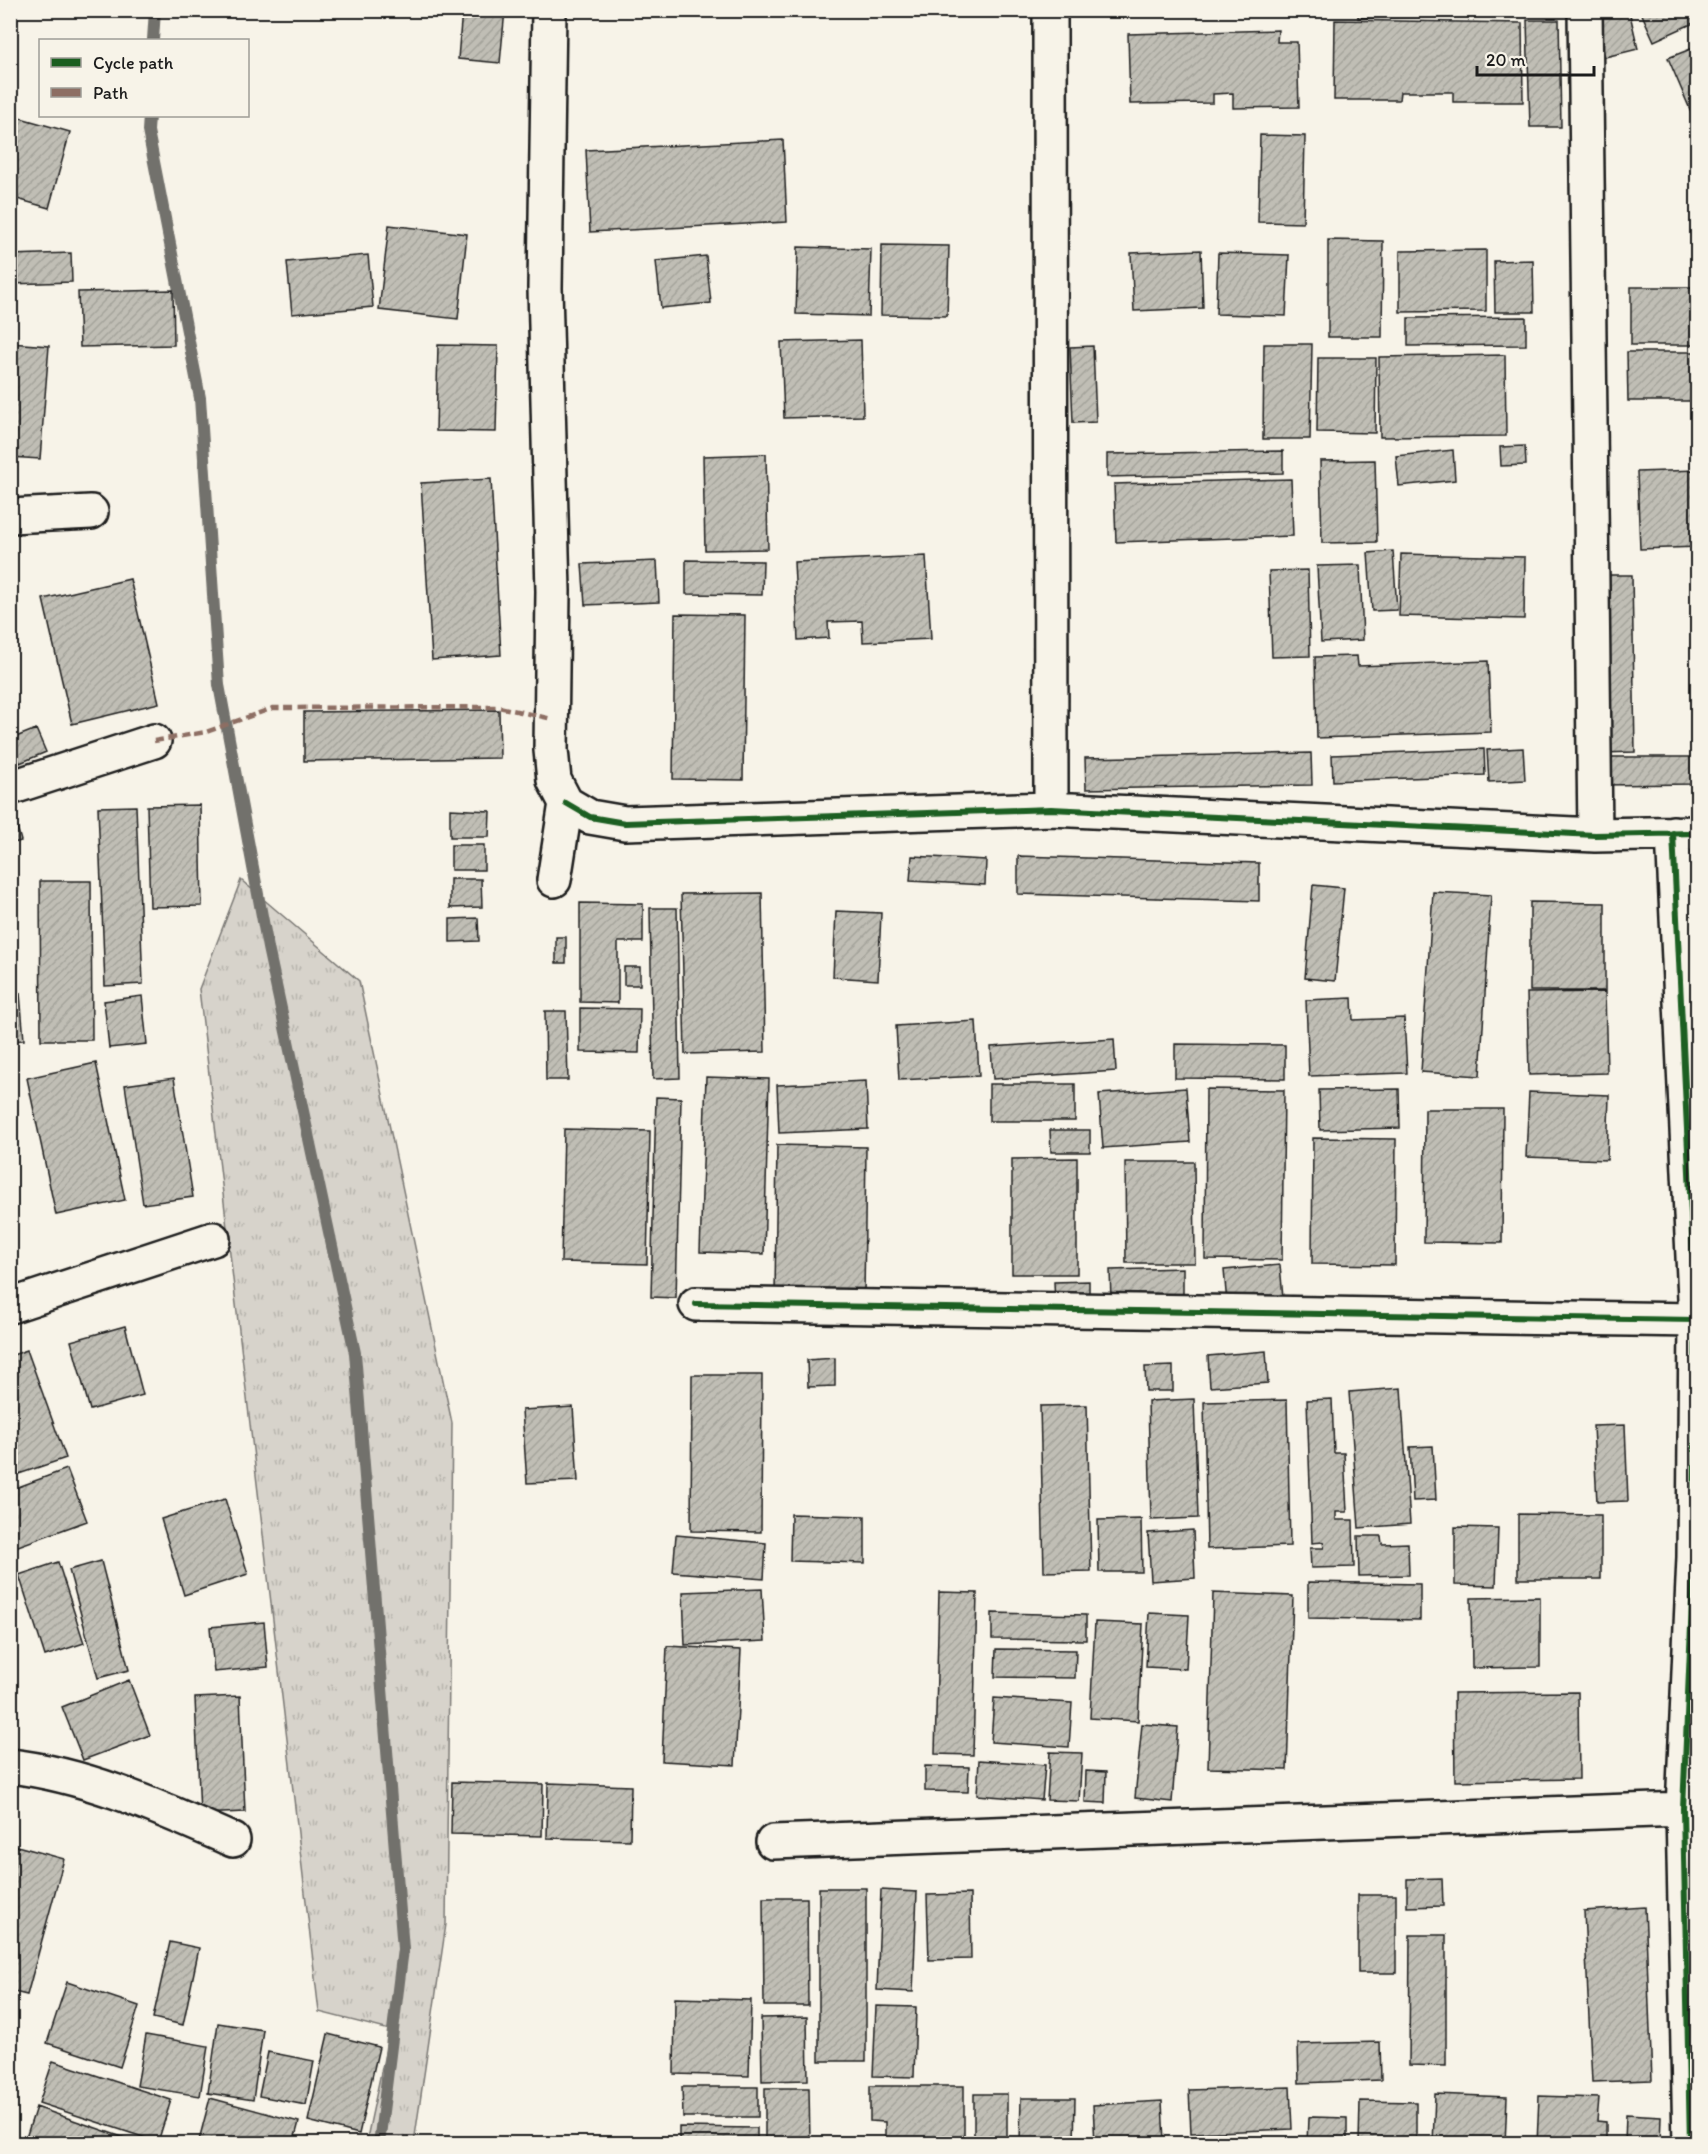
<svg xmlns="http://www.w3.org/2000/svg" width="1708" height="2154" viewBox="0 0 1708 2154" font-family="Itim,sans-serif">
<style>
.grass{fill:url(#grass-tufts);stroke:#7a7874;stroke-width:1.5}
.lines{fill:none;stroke-linecap:round;stroke-linejoin:round}
.stream{stroke:#72716c;stroke-width:12}
.building{fill:url(#building-hatch);stroke:#1c1c1c;stroke-width:1.5}
.street-casing{stroke:#1c1c1c;stroke-width:38}
.street{stroke:#f7f3e8;stroke-width:33}
.quiet{stroke:#8d6e63;stroke-width:4.5;stroke-dasharray:9 4.5;stroke-linecap:butt}
.cycleway-casing{stroke:#f7f3e8;stroke-width:10}
.cycleway{stroke:#1b5e20;stroke-width:6}
</style>
<defs>
<pattern id="grass-tufts" width="24" height="20" patternUnits="userSpaceOnUse" patternTransform="scale(1.5)"><rect width="24" height="20" fill="#d7d3cb"/><path d="M3 7l-1-3M5 7V3M7 7l1-3M15 17l-1-3M17 17v-4M19 17l1-3" fill="none" stroke="#b8b5ae"/></pattern>
<pattern id="building-hatch" width="6" height="6" patternUnits="userSpaceOnUse" patternTransform="scale(1.5)"><rect width="6" height="6" fill="#c0beb5"/><path d="M-1 1l2-2M0 6l6-6M5 7l2-2" fill="none" stroke="#a4a39b"/></pattern>
</defs>
<rect width="100%" height="100%" fill="#f7f3e8"/>
<filter id="ink" filterUnits="userSpaceOnUse"><feTurbulence type="fractalNoise" baseFrequency=".0167" numOctaves="2"/><feDisplacementMap in="SourceGraphic" scale="12" xChannelSelector="R" yChannelSelector="G"/><feConvolveMatrix kernelMatrix="1 2 1 2 8 2 1 2 1" color-interpolation-filters="sRGB"/></filter>
<g filter="url(#ink)">
<path class="grass" d="M241,880L359,981L452,1423L446,1924L414,2143H366L390,2030L319,2012L199,989Z"/>
<g class="lines">
<path class="stream" d="M153,40L155,10
M149,116L148,131L200,398L219,685L268,948L355,1353L403,1949L379,2144"/>
</g>
<path class="building" d="M462,10H505L500,63L458,59Z
M1278,10H1345V12H1278Z
M1358,10H1527V15L1358,18Z
M1594,10H1629L1638,49L1605,57Z
M1640,10H1698V21L1654,41Z
M1335,20L1522,23L1523,102H1453V92H1400L1399,100H1334Z
M1527,20H1559L1561,127H1530Z
M1278,30L1277,42H1297L1299,107L1233,108V93L1213,94V103L1130,104L1128,34Z
M1698,46V112L1692,114L1668,58Z
M10,115L70,132L49,208L10,197Z
M1260,135L1305,136L1303,223L1258,222Z
M783,140L787,222L590,232L586,150Z
M389,225L467,234L458,319L379,310Z
M1328,240L1383,241L1382,337H1328Z
M882,245L949,246L947,316L881,315Z
M798,247L871,249L869,316L796,314Z
M1201,250L1203,308L1134,311L1131,253Z
M1486,250V311L1400,312V251Z
M71,253L72,282L10,284V255Z
M1218,253L1289,255L1286,316L1216,314Z
M368,255L373,307L292,314L287,262Z
M706,256L711,303L661,308L656,261Z
M1533,260L1534,312H1495L1494,261Z
M1631,287H1698V345H1631Z
M173,290L174,345L80,347L78,292Z
M1526,317V345L1408,346V318Z
M861,340L863,416L784,418L781,342Z
M10,343L49,346L40,459L10,457Z
M1264,344H1312L1310,439H1263Z
M438,345L498,346L496,432L436,431Z
M1093,346L1096,422L1073,423L1070,347Z
M1627,352H1698V401H1628Z
M1505,355L1506,436L1380,437L1379,357Z
M1318,358H1376L1375,433L1317,432Z
M1525,446L1526,465L1501,466L1500,447Z
M1453,450L1455,480L1399,486L1396,456Z
M1283,451V473L1107,477V454Z
M766,454L768,549L705,550L703,456Z
M1375,460L1377,542L1322,543L1320,461Z
M1698,470V547L1640,549L1637,472Z
M491,479L501,655L432,660L421,483Z
M1291,479L1293,536L1116,542L1114,484Z
M1393,551L1397,610L1372,611L1368,553Z
M1401,554L1525,557L1524,619L1399,616Z
M926,556L931,639L863,642L862,621L828,622L829,638L798,640L794,562Z
M686,560L763,561L762,595L686,594Z
M657,561L659,602L585,605L582,564Z
M1360,565L1363,640L1321,642L1317,566Z
M1308,570L1310,656L1272,657L1269,571Z
M1600,575H1632L1635,752L1602,753Z
M130,579L159,703L72,724L43,599Z
M675,614L745,615L743,780L673,779Z
M1357,656L1358,666L1488,661L1491,732L1317,738L1315,657Z
M499,710L500,758L304,761V712Z
M36,729L46,752L20,763L11,739Z
M1523,748L1525,780L1489,782L1487,750Z
M1484,749L1485,775L1333,781L1332,755Z
M1311,753L1312,785L1086,789L1085,758Z
M1599,757H1698V784L1599,785Z
M200,805L202,906L150,907L147,806Z
M136,806L143,984L105,986L98,807Z
M450,809L490,811L489,837H450Z
M14,816L21,841L10,844V818Z
M451,845H484V870H451Z
M912,856L986,860L985,885L910,881Z
M1018,856L1259,863V901L1018,894Z
M450,879H481L482,907L450,908Z
M40,881H91L92,1040H41Z
M1313,885L1344,888L1335,981L1305,978Z
M1433,892L1491,895L1480,1076L1421,1072Z
M762,893L765,1052L685,1054L681,894Z
M1530,902L1605,903V991H1530Z
M580,903L643,904V942H618V1003L580,1002Z
M650,908H677L680,1078L653,1079Z
M836,911L881,913L878,980L833,977Z
M478,918L479,941L450,942V919Z
M556,937H566V963H556Z
M624,967H640V985H624Z
M1605,992L1607,1073L1529,1075L1527,993Z
M20,993L24,1040L10,1041V994Z
M142,996L147,1044L109,1048L104,1001Z
M1352,998L1353,1020L1404,1018L1407,1073L1309,1076L1306,1000Z
M580,1008L640,1009L639,1053L580,1052Z
M545,1011H566L568,1080H546Z
M976,1021L979,1076L899,1080L896,1026Z
M1114,1039L1116,1071L993,1079L991,1047Z
M1175,1044L1285,1045V1079L1175,1078Z
M96,1063L125,1200L56,1215L27,1078Z
M706,1077L769,1079L764,1254L700,1252Z
M174,1078L193,1197L143,1204L125,1085Z
M866,1081L868,1129L779,1133L777,1085Z
M989,1084H1075V1121H989Z
M1186,1088L1190,1142L1103,1148L1099,1094Z
M1206,1089L1284,1090L1282,1260L1205,1259Z
M1399,1089L1400,1128L1320,1130L1319,1090Z
M1529,1092L1609,1095L1607,1160L1526,1157Z
M656,1097L681,1098L676,1298L651,1297Z
M1425,1109H1503L1502,1243L1424,1242Z
M564,1129L650,1131L647,1264L561,1262Z
M1050,1130H1090V1152H1051Z
M1313,1138L1396,1139L1395,1265L1312,1264Z
M777,1145L866,1147L864,1296L775,1294Z
M1077,1158V1274H1012V1159Z
M1125,1162H1194L1195,1263H1126Z
M1280,1265L1283,1298L1227,1303L1224,1270Z
M1183,1268V1297L1111,1299L1110,1270Z
M1089,1281V1303L1055,1304L1054,1282Z
M125,1326L143,1395L90,1410L71,1341Z
M27,1350L66,1458L10,1477V1356Z
M1266,1351L1268,1383L1210,1387L1208,1356Z
M835,1358V1386L808,1387L807,1360Z
M1173,1366V1391H1146L1145,1367Z
M692,1375H762L761,1532L691,1531Z
M1401,1388L1410,1524L1359,1528L1349,1392Z
M1194,1399L1198,1518L1151,1520L1148,1401Z
M1332,1399L1334,1453H1344L1347,1512H1336V1520H1353L1354,1567L1311,1568L1310,1548H1324L1323,1542L1312,1543L1307,1400Z
M1287,1400L1290,1546L1207,1549L1204,1402Z
M1087,1405L1091,1571L1044,1572L1040,1406Z
M573,1407L578,1481L527,1483L522,1410Z
M1625,1425L1628,1501L1597,1502L1593,1426Z
M1433,1446L1436,1500L1413,1501L1410,1447Z
M67,1469L87,1521L10,1549V1490Z
M225,1499L248,1574L184,1595L161,1519Z
M791,1514L865,1516V1563L790,1561Z
M1518,1514L1601,1515V1579H1518Z
M1141,1519L1142,1572H1099L1098,1520Z
M1455,1527L1498,1528L1496,1586L1455,1585Z
M1193,1530L1195,1578L1151,1581L1148,1533Z
M676,1535L766,1543L764,1579L673,1572Z
M1358,1536H1381L1382,1544L1408,1543L1409,1575L1359,1576Z
M101,1561L129,1670L98,1678L69,1570Z
M58,1562L84,1643L45,1656L19,1575Z
M1308,1582L1420,1584V1620L1308,1618Z
M762,1589L765,1641L685,1645L683,1592Z
M939,1592L977,1593L973,1755L935,1754Z
M1213,1593L1293,1596L1287,1770L1208,1768Z
M1540,1597V1667L1472,1668L1471,1598Z
M992,1613L1086,1615V1640L992,1639Z
M1149,1613L1189,1615L1186,1669L1146,1667Z
M264,1622L268,1667L214,1672L210,1627Z
M1095,1622L1143,1624L1138,1721L1090,1718Z
M667,1646L741,1650L735,1765L662,1761Z
M996,1649L1076,1650L1075,1678L995,1677Z
M129,1680L150,1735L83,1760L62,1707Z
M1578,1692L1579,1779L1455,1781L1454,1693Z
M240,1696L245,1812L200,1814L195,1698Z
M994,1698L1072,1703L1069,1747L991,1742Z
M1142,1724L1178,1727L1172,1802L1135,1798Z
M1050,1752L1082,1753L1079,1801L1047,1800Z
M979,1760L1045,1765L1042,1800L977,1795Z
M925,1766L969,1767L968,1792L925,1791Z
M1086,1771L1106,1772L1105,1803L1085,1802Z
M452,1782L543,1784L542,1836L451,1834Z
M548,1783L631,1786L630,1840L547,1838Z
M10,1844L64,1859L27,1995L10,1991Z
M1442,1878L1443,1906L1407,1907V1879Z
M819,1888H866V2061H819Z
M881,1890L917,1892L913,1992L877,1990Z
M970,1894L971,1959L929,1960L927,1895Z
M1358,1895H1396V1973H1358Z
M763,1898H807L808,2006H764Z
M1645,1907L1652,2080L1592,2082L1584,1911Z
M1410,1935H1446V2066L1409,2065Z
M170,1942L199,1948L183,2025L153,2018Z
M67,1982L139,2006L120,2067L47,2043Z
M675,1998L751,2000L749,2076L674,2074Z
M876,2006L916,2007L914,2077L873,2076Z
M807,2017L808,2080L762,2081L761,2018Z
M218,2023L263,2030L253,2100L208,2093Z
M328,2034L379,2047L359,2134L308,2121Z
M146,2035L208,2046L200,2096L137,2086Z
M1380,2042L1381,2080L1299,2083L1298,2044Z
M268,2052L314,2061L306,2105L259,2096Z
M53,2061L171,2100L158,2142L39,2103Z
M870,2086H964V2144H885V2122L870,2121Z
M682,2087H758V2117H683Z
M1290,2087L1292,2129L1191,2133L1189,2090Z
M765,2088H809L810,2144H765Z
M974,2094H1007V2144H974Z
M1435,2094L1507,2097L1505,2144H1433Z
M1539,2096L1599,2098L1597,2121L1606,2122V2144H1537Z
M210,2098L299,2122L293,2144H198Z
M1021,2098H1075L1074,2144H1020Z
M1162,2101L1164,2144H1095L1093,2105Z
M1360,2101L1416,2102V2144H1359Z
M36,2107L142,2144H24Z
M1626,2114L1661,2116L1660,2144H1625Z
M1313,2117L1347,2118V2144H1307L1308,2118Z
M679,2127L757,2128V2144H679Z
M581,2140H640V2144H581Z"/>
<g class="lines">
<g class="street-casing">
<path id="street" d="M549,10L545,288L553,591L551,750L554,780L566,803L554,880
M1050,10L1051,809
M1585,10L1595,835
M10,516L91,512
M10,788L154,741
M566,803L590,817L625,823L1051,809L1595,835L1698,833
M1673,833L1696,1320L1694,1557L1683,1809L1690,2144
M696,1304L1696,1320
M10,1306L213,1239
M10,1766C89,1775 162,1809 233,1840
M773,1842L1683,1809"/>
</g>
<use href="#street" class="street"/>
<path class="quiet" d="M154,741L206,732L273,708L499,707L552,719"/>
<g class="cycleway-casing">
<path id="cycleway" d="M566,803L590,817L625,823L1051,809L1595,835L1698,833
M1673,833L1696,1320L1694,1557L1683,1809L1690,2144
M696,1304L1696,1320"/>
</g>
<use href="#cycleway" class="cycleway"/>
</g>
</g>
<rect width="1708" height="2154" fill="none" stroke="#f7f3e8" stroke-width="36"/>
<rect x="18" y="18" width="1672" height="2118" fill="none" stroke="#1c1c1c" stroke-width="2" filter="url(#ink)"/>
<rect x="39" y="39" width="210" height="78" fill="#f7f3e8" stroke="#9f9d96" stroke-width="1.5"/>
<rect x="51" y="58" width="30" height="9" fill="#1b5e20" stroke="#9f9d96" stroke-width="1.5"/>
<text x="93" y="69" font-size="18" fill="#1c1c1c">Cycle path</text>
<rect x="51" y="88" width="30" height="9" fill="#8d6e63" stroke="#9f9d96" stroke-width="1.5"/>
<text x="93" y="99" font-size="18" fill="#1c1c1c">Path</text>
<path d="M1477 66v9h117v-9" fill="none" stroke="#1c1c1c" stroke-width="3"/>
<text x="1486" y="66" font-size="18" fill="#1c1c1c" stroke="#f7f3e8" stroke-width="4.5" paint-order="stroke">20 m</text>
</svg>
